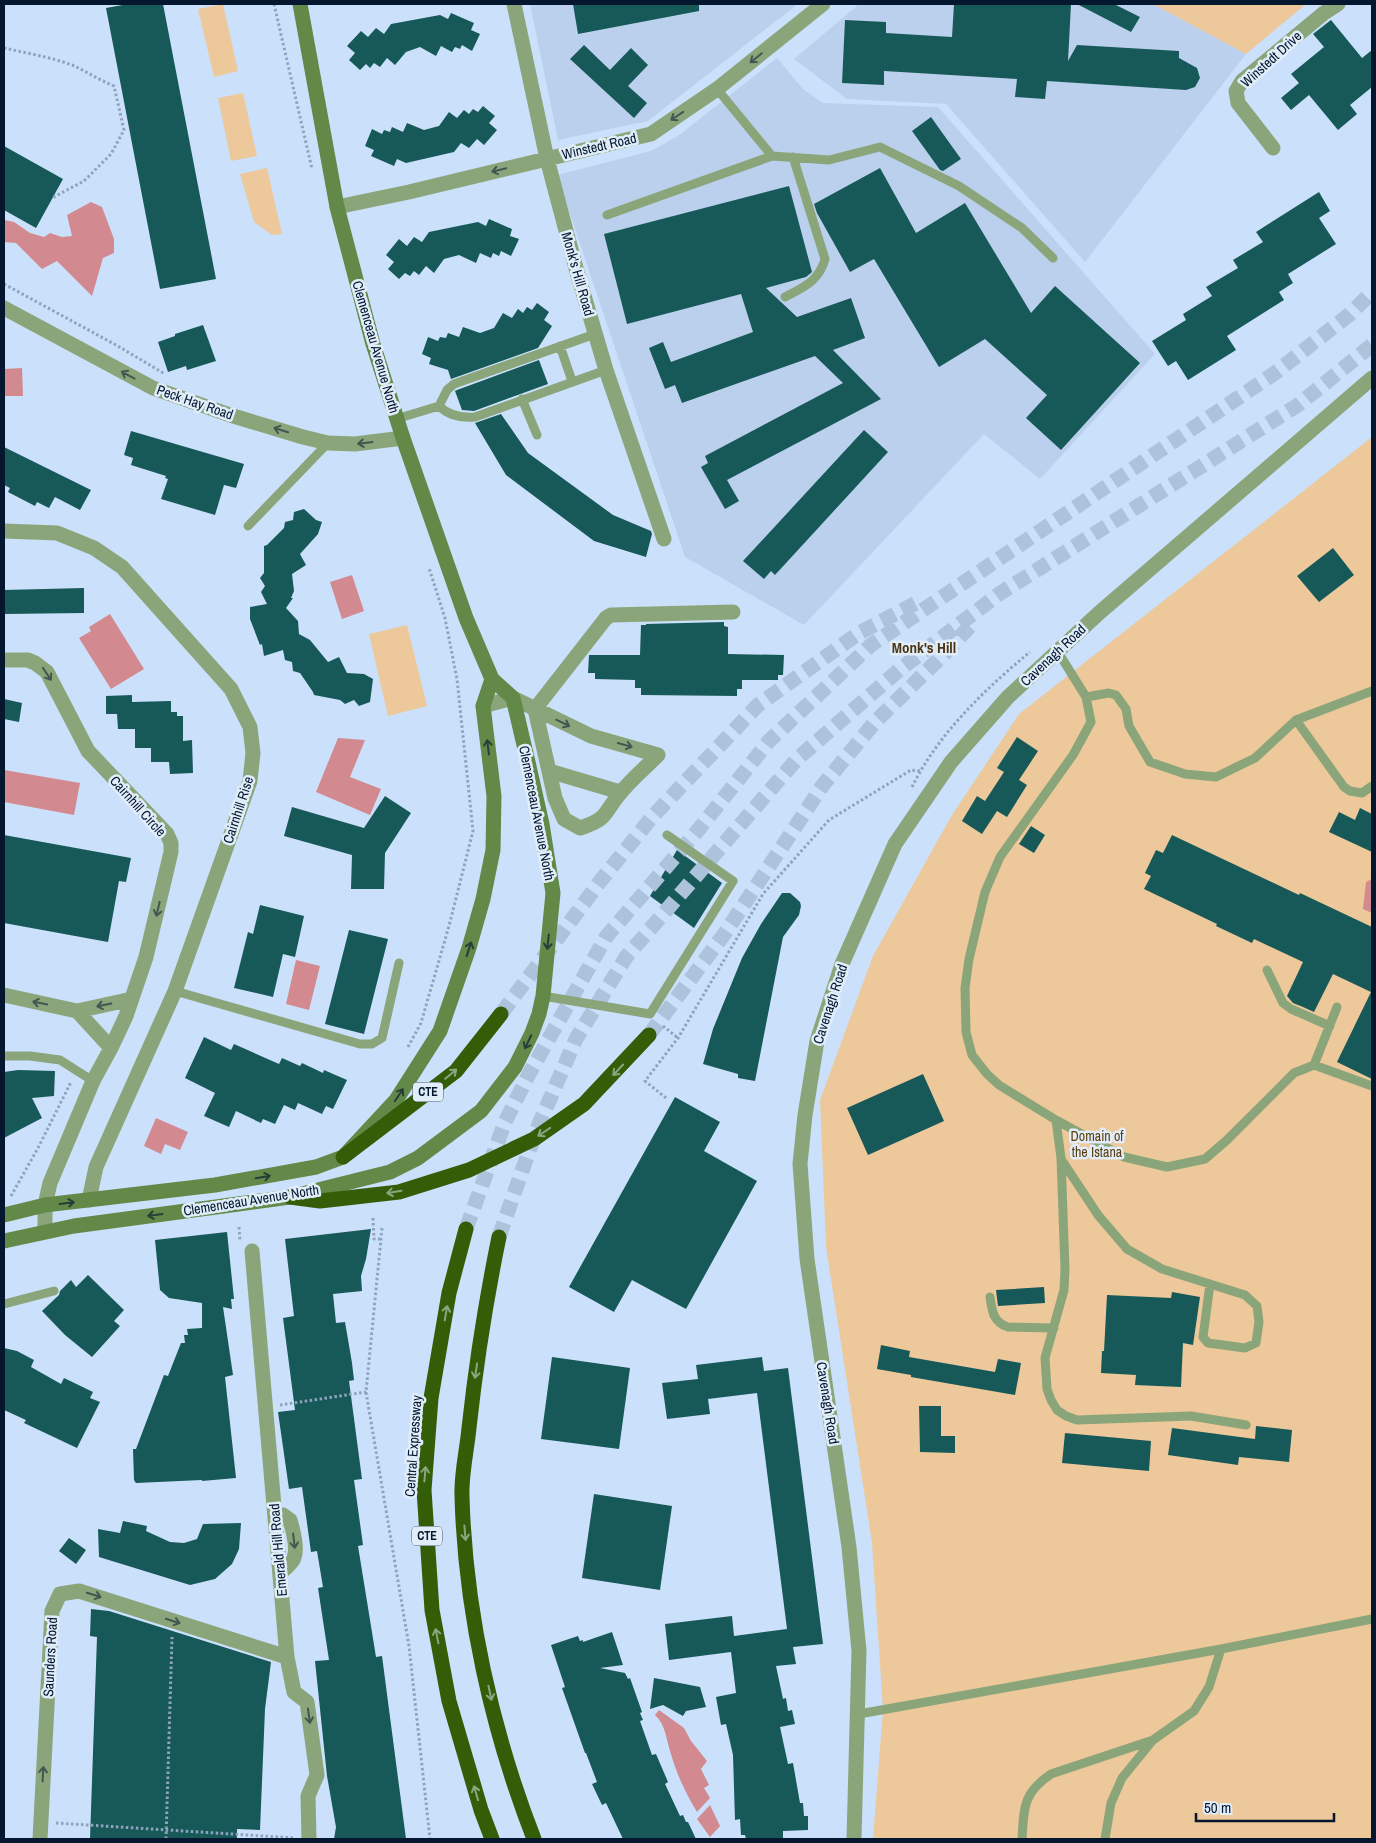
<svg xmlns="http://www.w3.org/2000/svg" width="1376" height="1843" viewBox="0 0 1376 1843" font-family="'Archivo Narrow',sans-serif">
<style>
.built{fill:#bad0ed}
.green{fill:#ecc89a}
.water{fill:#d2898f}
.building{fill:#175858}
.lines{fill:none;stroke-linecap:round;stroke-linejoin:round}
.motorway-tunnel{stroke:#adc3dc;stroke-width:15;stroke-dasharray:15 8;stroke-linecap:butt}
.path{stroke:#8ea3bd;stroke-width:3;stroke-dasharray:2.5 2.5;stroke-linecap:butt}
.service{stroke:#8ba57b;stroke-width:9}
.minor{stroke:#8ba57b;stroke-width:15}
.tertiary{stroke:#8ba57b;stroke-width:15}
.secondary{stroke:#628948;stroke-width:15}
.motorway{stroke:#335e07;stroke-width:15}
.oneway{stroke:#415751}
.oneway2{stroke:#253f38}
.oneway3{stroke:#8aa680}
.labels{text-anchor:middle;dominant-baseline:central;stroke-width:5;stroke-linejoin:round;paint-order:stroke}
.shield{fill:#e2edfa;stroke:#47576c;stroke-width:1}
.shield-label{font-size:12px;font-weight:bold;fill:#04172f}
.street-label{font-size:14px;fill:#04172f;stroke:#e2edfa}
.park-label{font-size:14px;fill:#5a3d0f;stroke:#e2edfa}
.neighbourhood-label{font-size:15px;font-weight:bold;fill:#4c3512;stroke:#e2edfa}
</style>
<rect width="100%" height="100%" fill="#cbe1fb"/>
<path class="built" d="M530,4H798L648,121L558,140Z
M859,4H1153L1246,54L1085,262L946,104L847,99L794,59Z
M777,58L803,89L823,103L938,107L1155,354L1040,479L984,434L804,625L685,557L557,175L651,151L678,136Z"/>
<path class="green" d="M223,4L238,71L214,77L198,9Z
M1153,4H1306L1246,54Z
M243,93L257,156L231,161L218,98Z
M267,168L282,234L272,235L254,222L240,174Z
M1372,437V1839H873L883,1710L872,1543L826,1247L820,1100L873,956L952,815L1019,714Z
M407,625L427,706L388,716L369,634Z"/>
<path class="water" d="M91,202L102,207L114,239V253L103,258L92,296L57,261L42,269L16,243L4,242V220L14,222L30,233L44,237L50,233L62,237L72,236L67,215Z
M22,368L23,396H4V369Z
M352,575L364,611L342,619L330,582Z
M110,614L144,669L111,689L79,638L91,631L89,627Z
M338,738L365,740L350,777L381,789L370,815L316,792Z
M4,770L80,783L74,815L4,802Z
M1372,879V913L1363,909L1366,882Z
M296,960L320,966L309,1010L286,1004Z
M156,1118L188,1132L180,1150L165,1144L161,1154L144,1146Z
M659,1710L684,1728L691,1741L707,1761L701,1769L709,1785L704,1788L710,1798L697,1812C686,1794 677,1775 671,1754C666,1740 666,1725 655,1715Z
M710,1805L720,1826L710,1837L697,1819Z"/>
<path class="building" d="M128,4H163L216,279L160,289L106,8Z
M573,4H699V11L578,34Z
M954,4H1071L1068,61L1077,45L1179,51V58L1197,68L1200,78L1195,87L1186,90L1047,81L1045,99L1015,97L1017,79L884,71V85L842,83L845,20L886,22V33L952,37Z
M1077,4H1114L1140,17L1131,32Z
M451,13L474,23L471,30L480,34L472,51L462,45L460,49L455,47L452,52L441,46L436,56L420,47L406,52L395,65L387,58L380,67L374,63L370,68L366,64L360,70L349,60L355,53L347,46L361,31L368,37L376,28L384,34L391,24L440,15L448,19Z
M1331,20L1362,58L1372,50V87L1350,105L1357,114L1338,130L1309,95L1291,110L1281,98L1299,83L1291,74L1324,47L1313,34Z
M584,45L610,70L631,48L648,65L628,86L647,103L634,118L570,59Z
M483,106L495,116L489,123L497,130L484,145L477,139L469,148L461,143L454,152L406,163L397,159L394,166L371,156L374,150L365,146L372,129L382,134L384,130L390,132L392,127L403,132L407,123L424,130L439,126L449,112L457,118L464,110L469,114L473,109L478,112Z
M931,117L961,159L943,171L940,170L912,131Z
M4,146L63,179L36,228L4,210Z
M880,168L916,233L965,203L1031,313L1055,286L1140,363L1061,450L1026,418L1047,395L985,339L939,367L874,259L850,272L817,213L814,204Z
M789,186L812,272L806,277L766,288L797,317L851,298L865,338L833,350L881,399L727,480L739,501L725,509L701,467L708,463L705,456L843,383L815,356L682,403L675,385L665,389L649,348L663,342L671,362L753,332L741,294L627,324L604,234Z
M1319,192L1330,211L1319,218L1336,244L1288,274L1293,283L1279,292L1284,300L1227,336L1236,350L1188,380L1176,361L1168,366L1152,341L1186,320L1183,314L1212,296L1206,287L1238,268L1233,260L1263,242L1256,232Z
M489,219L512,229L510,236L519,239L511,256L501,251L499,256L493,253L491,258L480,253L476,263L459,255L444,259L434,273L426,266L419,275L414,271L410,276L405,273L399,279L388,269L394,262L386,255L399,239L407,246L414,237L422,242L429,232L478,222L486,226Z
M537,303L549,312L544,320L552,326L538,348L451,379L448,370L429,364L431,358L422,354L428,337L438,341L440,337L446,338L448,333L459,337L463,327L480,333L494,328L503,313L512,318L518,309L523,313L527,307L532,310Z
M203,325L216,361L187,370L186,366L168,372L158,342L175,336V334Z
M539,360L548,384L474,411L462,410L455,391L457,390Z
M501,414L528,453L613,515L651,531L652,534L646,557L594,541L506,475L475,423Z
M864,430L888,452L775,575L771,571L764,579L743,561Z
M131,431L244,464L236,488L224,485L215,515L161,499L168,479L165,478L166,476L131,465L133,458L124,455Z
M4,447L91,490L80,510L55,497L49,508L37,502L35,506L8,492L10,488L4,485Z
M304,509L316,520L322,522L318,534L300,554L306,565L292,574L294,591L291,598H293L286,608L298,621L299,634L310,640L328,662L339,657L347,673L364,674L373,679L370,702L359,706L354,700L345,704L340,700L314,695L313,692L300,673L293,671L292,662L285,660L283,650L264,656L262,644L260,645L250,619V607L267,604L261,592L265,586L260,578L264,573V546L267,545L284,528L285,522L293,520L294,512Z
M1333,548L1354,575L1319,602L1297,576Z
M84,588V613L4,614V590Z
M724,622V626L728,627V654L784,655L783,675H778V680H742V689H737V696L641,695V688H635V680L595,679V673H588L589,655H640L641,625H646V624Z
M132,695V702L171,701V712H177V716H183V741L192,740L193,773L170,774L169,762H151V748H135V729H118L117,714H106V696Z
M4,699L22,703L19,722L4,719Z
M1017,737L1038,751L1019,780L1027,785L1007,817L997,811L982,834L962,821L977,796L985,801L1004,772L997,768Z
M385,796L411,813L385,853L384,889H351L352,855L284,836L292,807L364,828Z
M1360,808L1372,814V852L1329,832L1339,812L1355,820Z
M1031,826L1045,835L1034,853L1019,844Z
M4,835L131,858L126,882L119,881L108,942L4,923Z
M1172,835L1299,895L1300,893L1372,927V1079L1337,1062L1371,992L1333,974L1314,1012L1303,1007L1293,1003L1287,996L1303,962L1254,939L1252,943L1216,926L1217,924L1144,889L1151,876L1145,873L1156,850L1163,853Z
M677,850L722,883L694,928L650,896Z
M782,893H790L800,902L801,906L799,915L783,937L755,1081L738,1078V1074L703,1064L713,1029L742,958L761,924Z
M260,905L304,916L295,957L283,954L273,997L234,988L248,932L253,934Z
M349,930L388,939L364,1034L325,1024Z
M204,1037L231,1050L234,1044L279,1064L282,1058L300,1066L302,1063L323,1073L324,1070L347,1080L333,1109L326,1106L322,1114L298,1103L295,1110L284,1105L275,1124L263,1119L261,1123L236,1111L229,1127L204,1116L215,1093L185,1078Z
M18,1070L55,1071L54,1096L32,1098L42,1118L4,1138V1072Z
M923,1074L944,1121L868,1155L847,1108Z
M675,1097L720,1122L704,1151L757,1181L686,1309L632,1280L614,1312L569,1287Z
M371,1229L366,1259L361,1276L362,1291L333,1294L336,1323L345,1322L352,1363L354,1380L349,1381L362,1479L354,1480L363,1545L358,1546L376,1657L382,1656L406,1839H334L336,1827L327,1776L315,1661L329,1660L318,1588L323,1587L317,1551L311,1552L302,1487L289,1489L278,1412L295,1410L283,1318L294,1316L285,1239Z
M227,1232L234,1299H231L232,1309L223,1307L233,1375L225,1377L236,1478L202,1481V1480L136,1483L134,1480L133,1449H136L164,1375L168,1376L181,1343H185L184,1335H188L187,1329L202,1328V1303L169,1298L160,1290L155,1240Z
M88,1275L124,1310L114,1321L120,1326L92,1357L65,1335L42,1311L59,1295L60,1291L71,1280L76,1287Z
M1044,1287L1045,1303L998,1306L996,1290Z
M1172,1292L1200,1297L1193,1345L1183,1343L1181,1387L1135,1385L1136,1375L1101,1373L1102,1351H1104L1107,1295L1171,1298Z
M881,1345L910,1351L909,1357L995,1372L998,1359L1021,1363L1015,1395L911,1377V1375L877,1369Z
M4,1348L17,1351L34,1360L31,1367L61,1384L64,1378L93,1392L90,1398L100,1402L77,1448L24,1423L26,1420L4,1410Z
M552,1357L630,1368L619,1449L541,1439Z
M762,1357L764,1371L788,1368L823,1644L793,1647L796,1664L776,1666L783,1699L786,1698L788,1711L792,1710L795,1724L780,1727L788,1764L793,1763L800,1803H803L804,1816H808V1830L783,1831V1839H746L745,1835H741L740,1819L735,1820L733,1755L726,1724L721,1725L716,1697L736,1693L731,1652L669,1660L665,1624L732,1616L734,1636L787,1629L757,1393L708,1399L710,1414L667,1419L662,1383L698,1379L696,1365Z
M919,1406H941V1436H955V1453L920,1452Z
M1256,1426L1292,1430L1289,1462L1239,1457L1238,1465L1168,1455L1172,1428L1255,1439Z
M1065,1433L1151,1441L1149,1471L1062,1463Z
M594,1494L672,1506L660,1590L582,1578Z
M123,1521L147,1526L146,1531L170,1542L184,1543L197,1539L203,1524L241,1523L239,1549L232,1564L215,1579L190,1585L99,1557L98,1529L120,1533Z
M69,1538L86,1550L76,1564L59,1551Z
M91,1609L109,1611L271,1662L265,1709L260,1830L237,1829V1839H90L97,1637L90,1636Z
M612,1632L623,1665L600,1668L625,1673L628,1679L630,1678L642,1712L640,1713L643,1720L640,1721L652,1755L656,1754L668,1782L665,1784L680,1816L683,1815L686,1822H688L696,1839H623L606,1803L602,1805L592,1784L597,1782L586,1753H585L562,1688L565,1687L551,1645L578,1636L580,1641L583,1640V1642Z
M654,1678L700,1687L706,1707L686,1711L683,1716L663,1705L650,1709Z"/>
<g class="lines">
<path class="motorway-tunnel" d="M501,1014L602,879L652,817L758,705L859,633L922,600
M649,1035L725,933L823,785L875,722L945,653L974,622
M466,1229L505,1122L529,1074L606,937L699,829L769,741L871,645L1275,373L1350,314L1372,292
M499,1237L536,1131L576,1039L626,957L797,759L899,670L999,594L1298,405L1372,345"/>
<path class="path" d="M274,4L312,169
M4,48C26,53 50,57 72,65C86,71 99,80 114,86L124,130L111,154L84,181L52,198
M4,284L116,345L165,374
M912,787C938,734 985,689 1030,652
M663,1026L678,1038
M408,1047L421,1023L449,926L473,831L457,679L445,618L429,568
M666,1098L645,1081L678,1038L763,894L829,820L911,770L920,771
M11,1196L38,1148L71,1082
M373,1218L374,1239H381
M239,1227L240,1241
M382,1228L366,1392L409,1646L430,1839
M280,1405L366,1392
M56,1823L295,1838
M166,1839L172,1637"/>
<path class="service" d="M717,89L772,156
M607,215L772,156L829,160L880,147L959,186L1022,228L1053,258
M785,297C804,287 819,281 825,259L793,157
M560,346L572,381
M522,399L537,435
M439,406C449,416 461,418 475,417L606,370
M396,419L439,406L447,390L454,384L595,334
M248,526L328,443
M1058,652L1086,697L1091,722L1073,755L1000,857L985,892L969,959L965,988L966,1032L972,1055L987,1074L999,1085L1056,1120L1124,1157L1167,1167L1205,1159L1227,1140L1294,1073L1314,1065L1372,1086
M1086,697L1109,693L1116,695L1126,709L1129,726L1150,762L1185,774L1216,777L1255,758L1296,720L1372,691
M1296,720L1344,787L1350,791L1362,793L1372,786
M1267,970L1283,1003L1291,1009L1330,1026
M175,991L360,1044H372L382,1038L399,963
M543,996L650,1014L733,881L667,835
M4,1056H30L60,1060L93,1081
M1314,1065L1337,1007
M1056,1120L1061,1158L1065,1269L1064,1290L1045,1358L1047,1389L1051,1400L1057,1410L1066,1416L1077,1420L1191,1416L1246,1425
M1061,1159L1098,1215L1127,1249L1162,1269L1245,1295L1257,1306L1259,1322L1256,1343L1245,1348L1208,1343L1203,1337L1210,1284
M990,1297C992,1311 993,1322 1008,1327L1054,1328
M4,1304L54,1291
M859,1714L1221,1649L1372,1619
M1022,1839C1024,1807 1023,1793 1051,1774L1153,1740
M1105,1839L1111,1803L1122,1778L1153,1740L1194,1711L1209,1687L1221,1649"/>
<path class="minor" d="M514,4L547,159L577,272L606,370L664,539
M1273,148L1238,103L1236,91L1242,81L1324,13L1338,4
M337,207L409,192L651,134L717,89L823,4
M4,308L153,388L230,415L303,437L328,443L355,444L403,438
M4,531L57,533L94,548L122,567L231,689L250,727L253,753L250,781L175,991L96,1167L89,1200
M4,660H28L35,663L47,672L88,751L167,834L171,843V852L146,957L126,1016L111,1048L93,1081L50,1183L45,1205V1231
M483,706L513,698L591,736L658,755C646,767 633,778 622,791C603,812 611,818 580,828L564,819L555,798L535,709
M535,709L606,618L611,615L733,612
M549,771L620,792
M4,995L77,1011L132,999
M77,1011L111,1048
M252,1251L287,1657L294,1692L307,1702L317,1775L308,1796L309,1839
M275,1514L283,1515L290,1520C293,1530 298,1548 294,1558C292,1564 285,1569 280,1573
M40,1839L52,1611L60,1594L79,1591L287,1657"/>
<path class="tertiary" d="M854,1839L859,1651L849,1547L807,1259L800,1164L805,1115L817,1041L842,964L895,844L951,762L1008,697L1099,613L1372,378"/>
<path class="secondary" d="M4,1215L45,1205L215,1185L316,1167L343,1157L396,1100L440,1031L469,948L483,899L493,850L494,796L483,706L492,679
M4,1241L74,1226L290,1197L390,1172L418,1158L481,1111L515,1067L532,1033L539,1014L543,996L553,893L542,824L528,762L513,698L492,679L466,618L403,438L373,344L337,207L300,4"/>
<path class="motorway" d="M343,1157L456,1071L501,1014
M290,1197L320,1201L399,1192L469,1170L534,1139L584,1104L649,1035
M466,1229L449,1293L431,1398L424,1490L432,1610L449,1701L481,1810L492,1839
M499,1237C486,1300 476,1364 469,1428C467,1450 461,1474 462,1496C465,1611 492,1731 534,1839"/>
</g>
<defs><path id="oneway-shaft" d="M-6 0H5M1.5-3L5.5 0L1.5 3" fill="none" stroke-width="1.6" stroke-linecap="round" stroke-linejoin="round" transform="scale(1.25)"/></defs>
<g class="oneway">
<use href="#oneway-shaft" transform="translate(756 58) rotate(141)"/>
<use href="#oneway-shaft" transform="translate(677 116) rotate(146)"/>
<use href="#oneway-shaft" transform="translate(499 170) rotate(166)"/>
<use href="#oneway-shaft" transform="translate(128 375) rotate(-152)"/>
<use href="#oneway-shaft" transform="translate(281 430) rotate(-163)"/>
<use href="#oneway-shaft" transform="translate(365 443) rotate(173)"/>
<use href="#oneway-shaft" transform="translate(47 674) rotate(56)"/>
<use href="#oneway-shaft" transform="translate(563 723) rotate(26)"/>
<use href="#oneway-shaft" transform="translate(625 745) rotate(15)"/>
<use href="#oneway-shaft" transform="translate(158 909) rotate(103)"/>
<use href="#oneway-shaft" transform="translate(40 1003) rotate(-169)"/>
<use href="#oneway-shaft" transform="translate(104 1005) rotate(168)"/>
<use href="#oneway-shaft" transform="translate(294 1541) rotate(83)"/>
<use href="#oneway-shaft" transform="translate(94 1595) rotate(17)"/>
<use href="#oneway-shaft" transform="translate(173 1621) rotate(18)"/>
<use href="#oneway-shaft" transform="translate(309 1716) rotate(82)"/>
<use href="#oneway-shaft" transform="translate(43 1774) rotate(-87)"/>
</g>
<g class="oneway2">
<use href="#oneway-shaft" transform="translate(488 747) rotate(-97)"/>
<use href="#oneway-shaft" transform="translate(548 942) rotate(96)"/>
<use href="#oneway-shaft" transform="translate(469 949) rotate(-72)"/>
<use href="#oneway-shaft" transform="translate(528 1042) rotate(115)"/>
<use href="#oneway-shaft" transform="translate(399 1095) rotate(-56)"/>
<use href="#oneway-shaft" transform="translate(263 1177) rotate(-10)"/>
<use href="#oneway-shaft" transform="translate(67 1203) rotate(-7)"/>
<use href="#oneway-shaft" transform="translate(155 1215) rotate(172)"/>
</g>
<g class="oneway3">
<use href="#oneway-shaft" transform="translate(618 1070) rotate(133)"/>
<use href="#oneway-shaft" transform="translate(451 1074) rotate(-40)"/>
<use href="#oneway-shaft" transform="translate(544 1132) rotate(146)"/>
<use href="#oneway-shaft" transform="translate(394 1192) rotate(171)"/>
<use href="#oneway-shaft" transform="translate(446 1313) rotate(-80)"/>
<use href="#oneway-shaft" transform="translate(476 1371) rotate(98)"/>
<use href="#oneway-shaft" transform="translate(425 1474) rotate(-85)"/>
<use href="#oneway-shaft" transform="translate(465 1533) rotate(85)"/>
<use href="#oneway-shaft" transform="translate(437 1636) rotate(-101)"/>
<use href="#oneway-shaft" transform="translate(490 1693) rotate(78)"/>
<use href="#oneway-shaft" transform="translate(476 1793) rotate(-106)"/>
</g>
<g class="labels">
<g class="shield">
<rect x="413" y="1082.5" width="30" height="19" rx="4"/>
<rect x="412" y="1526.5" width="30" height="19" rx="4"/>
</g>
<g class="shield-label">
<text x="428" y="1092">CTE</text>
<text x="427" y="1536">CTE</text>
</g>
<g class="street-label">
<text transform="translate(1271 59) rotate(-42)">Winstedt Drive</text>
<text transform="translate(599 146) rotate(-13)">Winstedt Road</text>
<text transform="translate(578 274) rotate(74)">Monk's Hill Road</text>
<text transform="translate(376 347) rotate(74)">Clemenceau Avenue North</text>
<text transform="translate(195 402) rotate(19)">Peck Hay Road</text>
<text transform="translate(1053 655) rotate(-43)">Cavenagh Road</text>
<text transform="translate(138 806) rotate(48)">Cairnhill Circle</text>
<text transform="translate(238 810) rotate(-72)">Cairnhill Rise</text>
<text transform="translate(537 813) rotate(79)">Clemenceau Avenue North</text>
<text transform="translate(830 1004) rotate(-72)">Cavenagh Road</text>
<text transform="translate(251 1200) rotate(-9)">Clemenceau Avenue North</text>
<text transform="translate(828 1403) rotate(81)">Cavenagh Road</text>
<text transform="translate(413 1446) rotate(-86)">Central Expressway</text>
<text transform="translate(278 1550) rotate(-95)">Emerald Hill Road</text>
<text transform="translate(50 1657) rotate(-87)">Saunders Road</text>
</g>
<g class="park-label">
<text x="1097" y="1136">Domain of<tspan x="1097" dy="16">the Istana</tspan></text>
</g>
<g class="neighbourhood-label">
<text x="924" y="647">Monk's Hill</text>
</g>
</g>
<rect width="1376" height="1843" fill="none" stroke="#04172f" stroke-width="10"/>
<path d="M1196 1813v8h138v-8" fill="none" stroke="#04172f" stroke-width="2.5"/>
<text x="1204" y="1813" font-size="15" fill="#04172f" stroke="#e2edfa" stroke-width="4" paint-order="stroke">50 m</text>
</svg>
